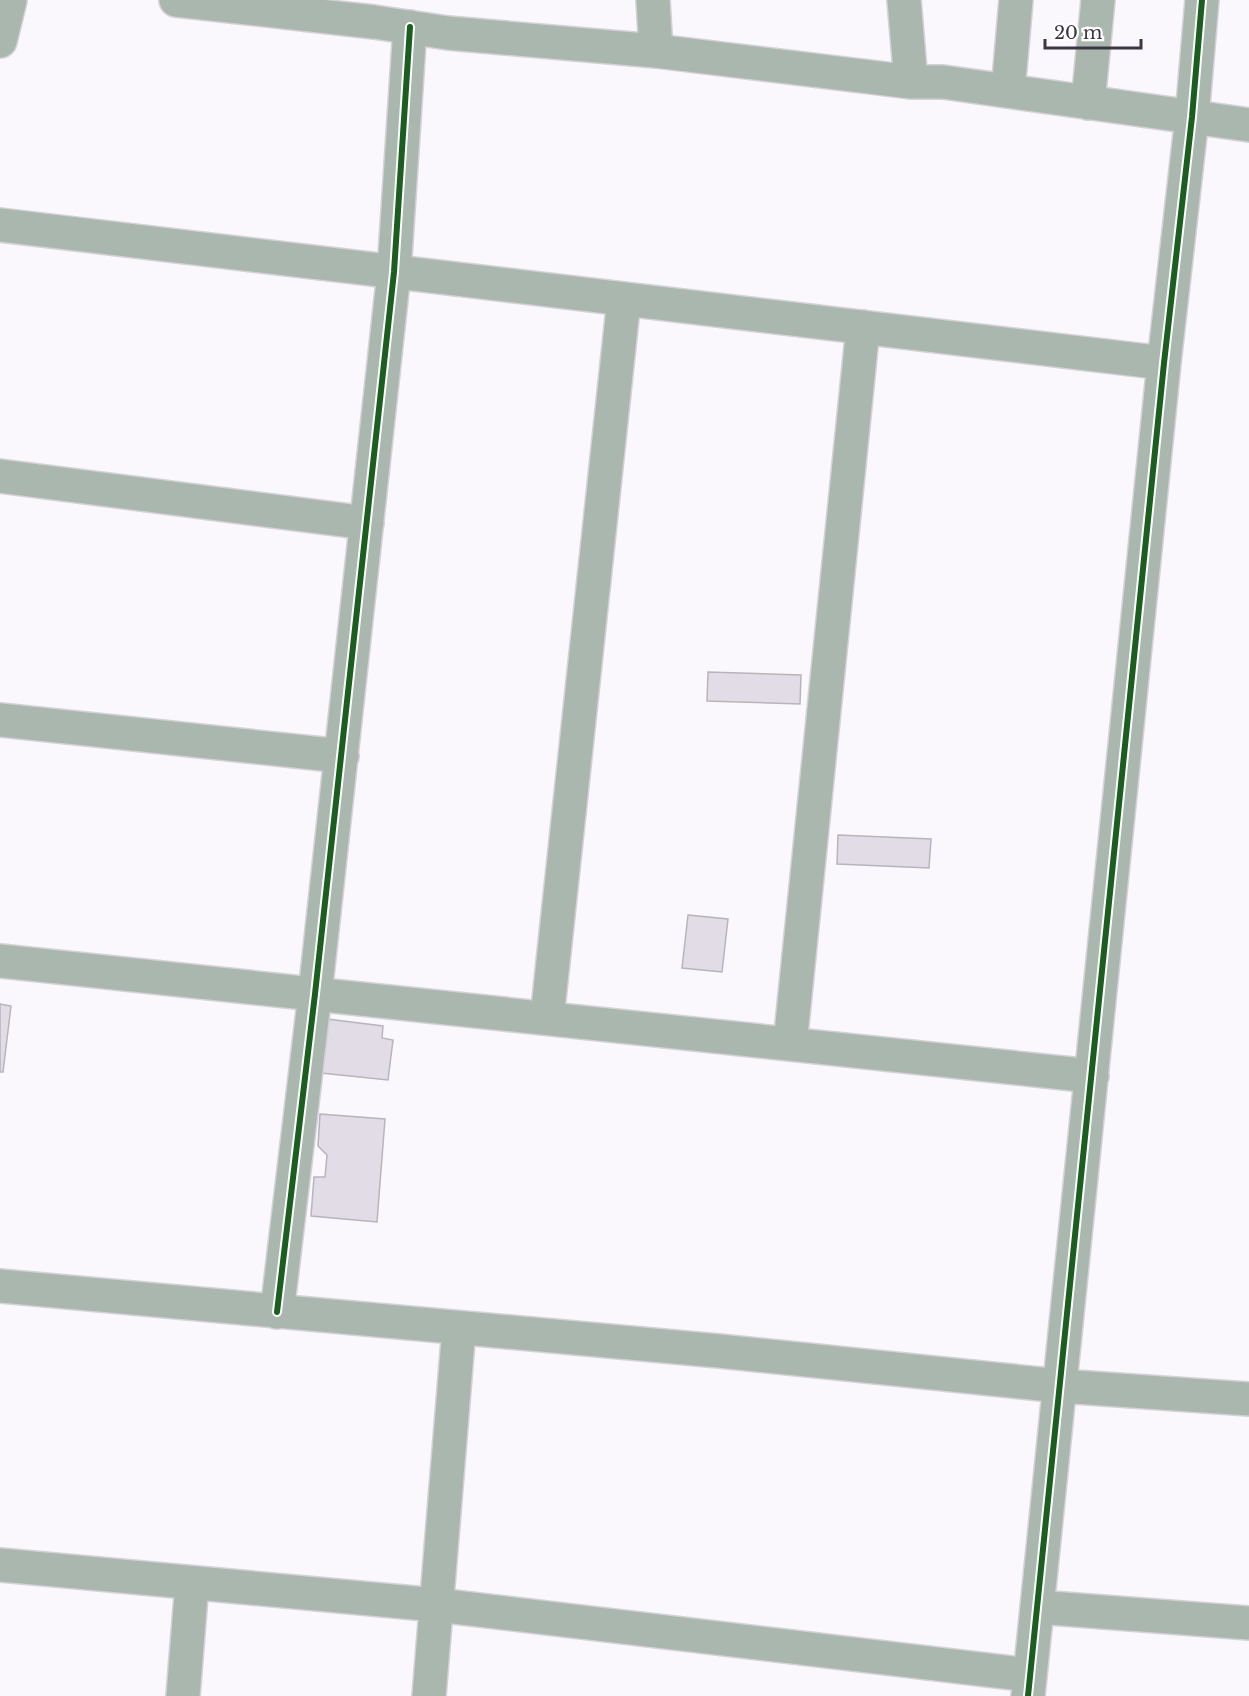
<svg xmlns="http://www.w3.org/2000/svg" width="1249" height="1696" viewBox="0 0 1249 1696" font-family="'Libre Baskerville',serif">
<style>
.building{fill:#e1dce5;stroke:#b8b4bc;stroke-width:1.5}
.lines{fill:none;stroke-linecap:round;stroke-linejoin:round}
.minor-casing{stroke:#d5d2d7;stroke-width:36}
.minor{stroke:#aab7af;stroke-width:33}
.cycleway-casing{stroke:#fff;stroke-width:10}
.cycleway{stroke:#1b5e20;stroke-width:6}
</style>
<rect width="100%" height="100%" fill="#fbf8fd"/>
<path class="building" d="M708,672L801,675L800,704L707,701Z
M838,835L931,839L929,868L837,864Z
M688,915L728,919L722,972L682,968Z
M0,1004L11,1006L3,1072H0Z
M327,1019L383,1026L382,1038L393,1040L388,1080L321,1073Z
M320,1114L385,1119L377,1222L311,1216L314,1177H325L327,1155L318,1146Z"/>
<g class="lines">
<g class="minor-casing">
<path id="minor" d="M176,0L374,22L448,33L656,51L911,82L904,0
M653,0L656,51
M0,41L10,0
M911,82H943L1249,125
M1008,91L1016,0
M1088,103L1098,0
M0,225L1164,363
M0,476L367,523
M0,720L342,756
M0,961L1092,1076
M547,1018L624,299
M790,1044L863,327
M0,1286L719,1351L1060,1386L1249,1399
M277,1312L315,994L394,272L410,27
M0,1565L437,1605L1030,1675
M1037,1607L1249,1623
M183,1696L192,1583
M429,1696L459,1328
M1028,1696L1164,363L1192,117L1202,0"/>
</g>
<use href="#minor" class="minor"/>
<g class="cycleway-casing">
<path id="cycleway" d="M277,1312L315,994L394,272L410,27
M1028,1696L1164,363L1192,117L1202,0"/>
</g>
<use href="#cycleway" class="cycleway"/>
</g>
<path d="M1045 39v9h96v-9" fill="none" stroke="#3c3542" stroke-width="3"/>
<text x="1054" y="39" font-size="18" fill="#3c3542" stroke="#ffffff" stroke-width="4.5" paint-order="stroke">20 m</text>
</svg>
